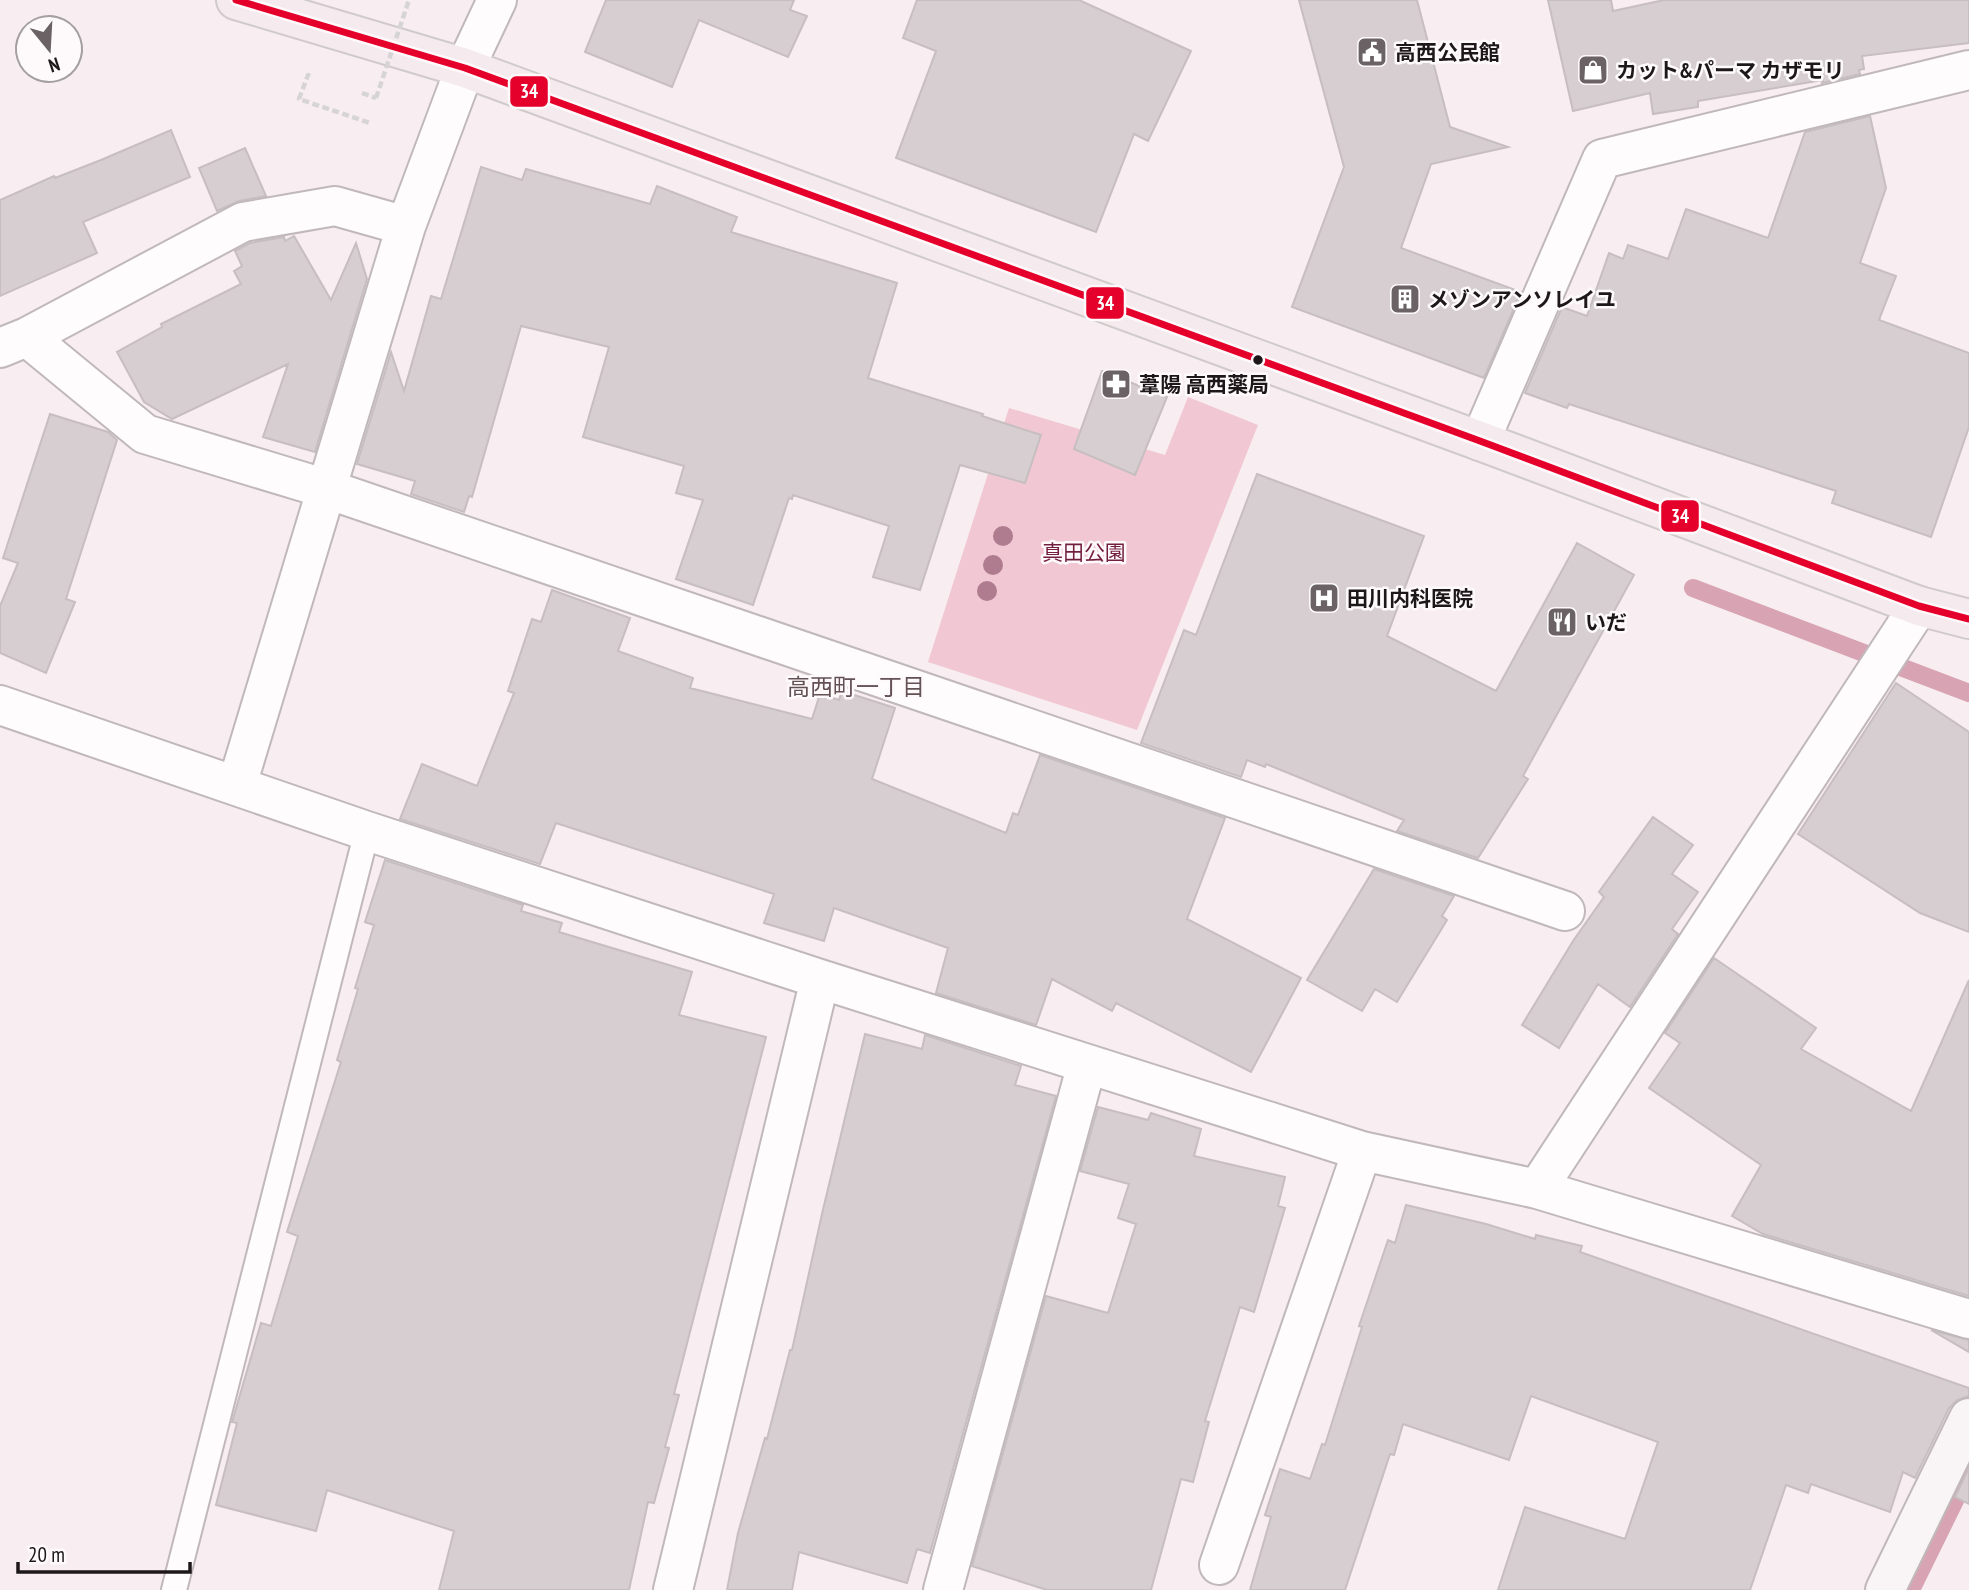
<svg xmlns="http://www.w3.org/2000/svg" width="1969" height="1590" viewBox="0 0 1969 1590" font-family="'PT Sans Narrow','Noto Sans JP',sans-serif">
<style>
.green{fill:#f0c7d2}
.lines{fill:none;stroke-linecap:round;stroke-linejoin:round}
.stream{stroke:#d8a3b2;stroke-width:18}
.building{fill:#d6ced0;stroke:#c7bec1;stroke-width:2}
.lane-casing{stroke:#c0b8ba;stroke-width:28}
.street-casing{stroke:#c0b8ba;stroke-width:42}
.secondary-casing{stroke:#c0b8ba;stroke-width:42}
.primary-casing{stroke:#d0cacb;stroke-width:42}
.path{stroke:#d6d4d4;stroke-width:4.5;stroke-dasharray:7 3.5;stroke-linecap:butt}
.lane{stroke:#fefcfd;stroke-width:24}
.street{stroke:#fefcfd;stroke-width:38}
.secondary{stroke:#f9f4f5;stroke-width:38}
.primary{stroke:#f5eaed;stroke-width:38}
.path-bridge{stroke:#d6d4d4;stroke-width:4.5;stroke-dasharray:7 3.5;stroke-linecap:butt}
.bus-1-casing{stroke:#fefafb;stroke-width:12}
.bus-1{stroke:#e4002b;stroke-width:7}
.tree{fill:#af7b8f}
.bus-dot{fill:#1e1719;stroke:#fefafb;stroke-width:2.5}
.labels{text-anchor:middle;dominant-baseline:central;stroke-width:5;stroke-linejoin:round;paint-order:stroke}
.poi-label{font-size:21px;font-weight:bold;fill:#1e1719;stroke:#fefafb;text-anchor:start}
.park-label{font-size:21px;fill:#741e3f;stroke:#fefafb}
.neighbourhood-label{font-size:23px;fill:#635156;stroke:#fefafb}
.line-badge{stroke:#fefafb;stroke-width:2.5}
.badge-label{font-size:19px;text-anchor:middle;font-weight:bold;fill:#fff}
</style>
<rect width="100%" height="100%" fill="#f8edf0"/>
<path class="green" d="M1188,397L1258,425L1137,730L928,662L1009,408L1165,455Z"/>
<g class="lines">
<path class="stream" d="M1693,588L1969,693
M1911,1590L1969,1472"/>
</g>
<path class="building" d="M606,0H794L790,10L807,16L788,57L699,20L672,87L585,52Z
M917,0H1079L1191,51L1148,141L1134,134L1096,232L896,158L936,51L903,38Z
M1299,0H1417L1450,127L1508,147L1431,164L1401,248L1521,292L1484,378L1292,307L1344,167Z
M1548,0H1611L1613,11L1664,0H1969V43L1862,56L1864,69L1859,70L1860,74L1822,83L1823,80L1698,101V107L1653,114L1650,93L1573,111Z
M1870,116L1886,188L1860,263L1896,276L1879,320L1969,353V427L1931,537L1832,503L1836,491L1569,404L1567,408L1525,393L1562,307L1587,316L1609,253L1623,259L1628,245L1668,259L1686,209L1768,238L1805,132Z
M171,130L190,177L83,222L97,253L0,296V200L54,176L55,178L101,160Z
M245,148L266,196L239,201L217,211L199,168Z
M481,167L522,180L526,169L650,204L657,186L737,217L731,232L897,283L868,378L983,414L982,416L1041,435L1025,483L960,465L920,590L873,577L889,526L793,495L792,499L789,498L753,605L676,579L703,500L676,493L684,466L583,437L609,347L521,326L472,497L469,496L464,512L411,494L415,481L357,464L391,352L404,391L431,296L441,299Z
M294,236L331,300L356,243L367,279L315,452L263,437L288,364L172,419L144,402L117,352L162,327L161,324L241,284L234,271L242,266L235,251L250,243L284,237L285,241Z
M1102,371L1167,397L1135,475L1074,449Z
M50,414L108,432L117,440L66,599L75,602L46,673L0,653V606L18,563L3,558Z
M1257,474L1424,536L1387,636L1496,691L1577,543L1634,575L1523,776L1528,779L1478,858L1397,831L1404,820L1266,764L1265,767L1247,760L1241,777L1141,743L1184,630L1196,635Z
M552,590L630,618L618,651L693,678L690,688L812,719L820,694L839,700L842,691L895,708L872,779L1006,833L1013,813L1018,815L1040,755L1225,818L1187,919L1301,978L1251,1072L1116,1003L1112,1011L1052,979L1036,1025L936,993L948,948L834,908L824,941L764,923L774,894L556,823L540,864L400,819L422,764L477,786L514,693L508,691L532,619L541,622Z
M1896,683L1969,732V932L1920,913L1798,834Z
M1653,817L1693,845L1672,874L1698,892L1672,929L1678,934L1630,1007L1598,984L1559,1048L1522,1025L1573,941L1604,897L1599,892Z
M385,860L523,905L521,911L562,923L559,932L692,972L679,1015L766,1037L674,1394L679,1395L665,1447L669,1448L654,1503L648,1502L629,1590H439L454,1531L327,1490L316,1531L216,1505L237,1423L232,1422L261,1323L271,1326L298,1236L287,1232L341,1062L337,1060L358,989L355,988L374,925L365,922Z
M1374,869L1454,896L1442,916L1447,920L1397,1002L1375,989L1362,1011L1307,980Z
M1714,958L1816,1028L1801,1049L1911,1111L1969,980V1296L1763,1234L1732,1216L1761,1165L1649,1088L1680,1043L1665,1033Z
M865,1034L922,1049L925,1035L1021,1066L1015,1085L1056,1096L930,1553L917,1549L907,1583L799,1552L792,1590H727L738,1533L765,1438L767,1439L790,1350H792L822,1214Z
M1098,1107L1148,1120L1151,1113L1201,1129L1194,1156L1285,1177L1278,1206L1285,1208L1254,1312L1240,1307L1205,1421L1209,1422L1193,1482L1181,1479L1151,1590H1047L972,1566L1046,1296L1108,1313L1136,1224L1118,1218L1129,1184L1080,1171Z
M1406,1205L1486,1224L1535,1239L1536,1235L1582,1246L1580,1252L1969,1388V1396L1957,1400L1949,1408L1915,1478L1903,1472L1890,1512L1811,1484L1808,1493L1786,1485L1750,1590H1498L1525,1507L1625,1539L1658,1442L1531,1396L1509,1460L1403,1424L1394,1455L1390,1454L1345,1590H1250L1271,1517L1265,1515L1280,1469L1310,1479L1322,1444L1325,1445L1362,1327L1359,1326L1388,1240L1395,1243Z
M1931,1330L1969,1340V1352Z
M1969,1468V1504L1955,1497Z"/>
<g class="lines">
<g class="lane-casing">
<path id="lane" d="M174,1590L367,831"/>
</g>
<g class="street-casing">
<path id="street" d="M27,337L145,434L327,489L1565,911
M0,348L27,337L243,222L335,206L406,226
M1480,441L1602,159L1969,70
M0,705L367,831L820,979L1362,1151L1537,1189L1969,1319
M237,785L406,226L465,68L497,0
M1537,1189L1919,606
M1219,1565L1362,1151
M673,1590L820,979
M943,1590L1087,1064"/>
</g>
<g class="secondary-casing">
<path id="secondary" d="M1885,1590L1969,1418"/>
</g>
<g class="primary-casing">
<path id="primary" d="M236,0L465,68L1480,441L1919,606L1969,619"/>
</g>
<path class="path" d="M310,76L308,75L299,99L370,123
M362,93L376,98"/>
<use href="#lane" class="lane"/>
<use href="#street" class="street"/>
<use href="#secondary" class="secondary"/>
<use href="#primary" class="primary"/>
<path class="path-bridge" d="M376,98L409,0"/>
<g class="bus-1-casing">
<path id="bus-1" d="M236,0L465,68L1480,441L1919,606L1969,619"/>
</g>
<use href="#bus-1" class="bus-1"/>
</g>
<g class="tree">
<circle cx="1003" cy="536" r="10"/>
<circle cx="993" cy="565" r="10"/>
<circle cx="987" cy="591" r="10"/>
</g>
<defs>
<g id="civic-square" transform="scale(1.575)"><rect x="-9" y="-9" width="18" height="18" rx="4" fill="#6a6264" stroke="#fefafb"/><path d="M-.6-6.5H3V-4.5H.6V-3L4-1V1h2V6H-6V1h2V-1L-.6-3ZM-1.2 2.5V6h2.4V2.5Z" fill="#fff"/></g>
<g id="shop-square" transform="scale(1.575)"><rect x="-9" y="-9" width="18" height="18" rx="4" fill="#6a6264" stroke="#fefafb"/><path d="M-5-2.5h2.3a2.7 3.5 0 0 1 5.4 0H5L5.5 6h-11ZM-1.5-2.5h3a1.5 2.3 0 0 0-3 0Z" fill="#fff"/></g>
<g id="building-square" transform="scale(1.575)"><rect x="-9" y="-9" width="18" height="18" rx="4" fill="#6a6264" stroke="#fefafb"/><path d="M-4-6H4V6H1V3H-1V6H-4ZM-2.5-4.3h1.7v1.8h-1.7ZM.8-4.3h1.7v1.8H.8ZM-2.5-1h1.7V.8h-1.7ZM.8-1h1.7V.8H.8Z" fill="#fff"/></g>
<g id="pharmacy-square" transform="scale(1.575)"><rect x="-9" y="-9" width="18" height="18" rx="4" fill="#6a6264" stroke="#fefafb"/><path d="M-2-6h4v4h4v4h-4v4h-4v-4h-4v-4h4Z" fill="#fff"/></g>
<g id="hospital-square" transform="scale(1.575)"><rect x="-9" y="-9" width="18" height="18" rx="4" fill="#6a6264" stroke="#fefafb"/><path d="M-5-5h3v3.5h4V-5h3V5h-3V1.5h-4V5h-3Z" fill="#fff"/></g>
<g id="restaurant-square" transform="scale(1.575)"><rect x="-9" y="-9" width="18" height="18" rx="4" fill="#6a6264" stroke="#fefafb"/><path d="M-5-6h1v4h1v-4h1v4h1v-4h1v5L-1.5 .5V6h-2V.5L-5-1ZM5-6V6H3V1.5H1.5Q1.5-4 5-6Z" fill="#fff"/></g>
</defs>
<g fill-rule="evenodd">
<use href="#civic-square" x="1372" y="52"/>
<use href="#shop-square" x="1593" y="70"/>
<use href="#building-square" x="1405" y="299"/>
<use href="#pharmacy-square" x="1116" y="384"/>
<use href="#hospital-square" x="1324" y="598"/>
<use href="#restaurant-square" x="1562" y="622"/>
</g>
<circle class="bus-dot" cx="1258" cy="360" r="6"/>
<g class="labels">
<g class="poi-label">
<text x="1395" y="52">高西公民館</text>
<text x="1616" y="70">カット&amp;パーマ カザモリ</text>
<text x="1428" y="299">メゾンアンソレイユ</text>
<text x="1139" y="384">葦陽 高西薬局</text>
<text x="1347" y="598">田川内科医院</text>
<text x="1585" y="622">いだ</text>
</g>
<g class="park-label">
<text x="1084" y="552">真田公園</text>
</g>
<g class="neighbourhood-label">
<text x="856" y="686">高西町一丁目</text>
</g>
</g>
<g class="line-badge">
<rect x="509" y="75" width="40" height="33" rx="7" fill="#e4002b"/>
<rect x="1085" y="286" width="40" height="34" rx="7" fill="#e4002b"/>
<rect x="1660" y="499" width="40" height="34" rx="7" fill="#e4002b"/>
</g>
<g class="badge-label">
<text x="529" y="98">34</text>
<text x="1105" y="310">34</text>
<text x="1680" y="523">34</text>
</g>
<g transform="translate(49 49) rotate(162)"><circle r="33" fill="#fefafb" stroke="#a49fa1" stroke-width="2"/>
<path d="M0-5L12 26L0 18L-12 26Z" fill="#6a6264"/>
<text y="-10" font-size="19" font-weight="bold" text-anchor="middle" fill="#1e1719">N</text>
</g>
<path d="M18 1562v10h172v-10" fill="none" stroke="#1e1719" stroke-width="3.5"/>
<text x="28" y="1562" font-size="21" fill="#1e1719" stroke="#fefafb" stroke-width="5" paint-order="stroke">20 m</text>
</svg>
